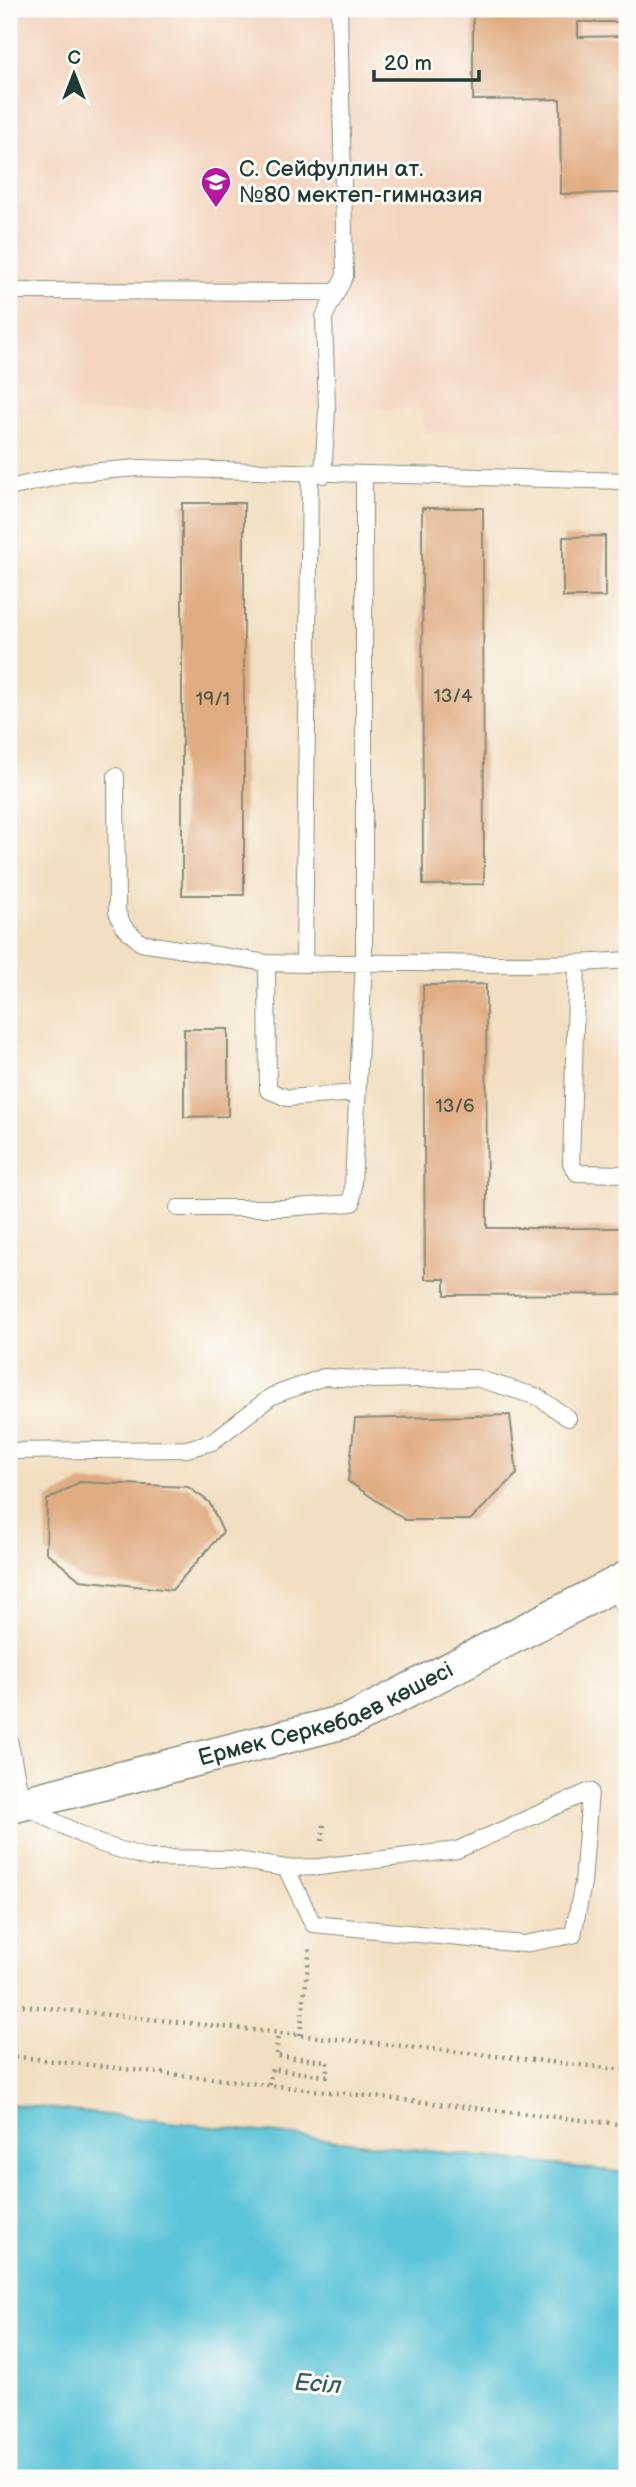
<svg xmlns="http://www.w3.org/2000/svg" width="636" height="2487" viewBox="0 0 636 2487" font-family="'Balsamiq Sans',sans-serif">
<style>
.built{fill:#f3d4be}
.water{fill:#5cc4d8;stroke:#3e8086;stroke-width:2}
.building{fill:#e0ac82}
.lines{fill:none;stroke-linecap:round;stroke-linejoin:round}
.lane-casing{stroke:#888e7a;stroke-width:18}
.street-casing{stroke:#888e7a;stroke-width:36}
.path{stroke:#888e7a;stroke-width:4.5;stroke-dasharray:2 5;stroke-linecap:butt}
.lane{stroke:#fff;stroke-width:16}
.street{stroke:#fff;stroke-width:33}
.labels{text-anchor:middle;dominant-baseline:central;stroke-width:6;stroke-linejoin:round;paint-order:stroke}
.number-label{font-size:19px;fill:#4f5948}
.poi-label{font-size:23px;fill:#1f3d34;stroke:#fdfcf7;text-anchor:start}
.street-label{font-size:23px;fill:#1f3d34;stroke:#fdfcf7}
.water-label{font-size:24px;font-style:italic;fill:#2e5f5d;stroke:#fdfcf7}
</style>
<rect width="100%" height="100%" fill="#fdfcf7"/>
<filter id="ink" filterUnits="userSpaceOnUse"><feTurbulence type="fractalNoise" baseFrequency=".0143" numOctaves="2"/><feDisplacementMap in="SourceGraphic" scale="14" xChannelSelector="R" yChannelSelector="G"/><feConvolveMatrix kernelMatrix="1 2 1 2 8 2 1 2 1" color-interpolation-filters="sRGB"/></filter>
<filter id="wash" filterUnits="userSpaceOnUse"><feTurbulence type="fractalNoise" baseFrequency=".00686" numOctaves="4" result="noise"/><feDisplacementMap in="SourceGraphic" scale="28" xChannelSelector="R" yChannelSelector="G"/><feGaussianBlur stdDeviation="1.57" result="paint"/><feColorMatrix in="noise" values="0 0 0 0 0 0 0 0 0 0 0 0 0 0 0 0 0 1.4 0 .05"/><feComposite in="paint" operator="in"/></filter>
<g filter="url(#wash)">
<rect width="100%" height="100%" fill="#f2dec0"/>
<path class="built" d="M9,9H627V431L424,432L423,409L9,413Z"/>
<path class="water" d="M9,2104L627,2173V2478H9Z"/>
<g id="blocks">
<path class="building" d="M473,9H627V22H578V37L627,36V193L561,194L560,99L473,100Z
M182,503H244V895H182Z
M422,508H483L484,884L423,885Z
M605,536V597H563V537Z
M486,984L487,1228H627V1294L445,1295V1279H425L423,985Z
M184,1029H228V1116L184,1117Z
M510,1415L517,1474L470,1520H405L348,1481L355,1419Z
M80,1482L188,1487L209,1502L223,1532L172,1590L80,1580L46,1552L47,1500Z"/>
</g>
</g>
<g filter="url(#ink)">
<use href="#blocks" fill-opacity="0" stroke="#888e7a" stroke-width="2"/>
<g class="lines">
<g class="lane-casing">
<path id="lane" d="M9,291L337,292
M310,474L304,964C411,959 520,969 627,960
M323,475L327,410L324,317L345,276L339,9
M9,488L74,473L138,468L627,481
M116,776L117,912L123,926L141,943L267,963L304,964
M267,963L268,1090L287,1098L358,1093
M577,964L571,1163L577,1173L627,1174
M178,1208H283L352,1203L364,961V475
M9,1451L187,1449L212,1442L272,1396L324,1377L375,1380L476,1378L538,1397L568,1418
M615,1586L627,1617
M9,1739L22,1805L98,1843L148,1858L230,1859L286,1868L319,1867L457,1850L590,1791L583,1883L573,1935L524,1944L313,1924L286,1868"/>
</g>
<g class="street-casing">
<g id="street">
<path id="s1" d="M9,1807L351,1720L627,1578"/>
</g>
</g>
<path class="path" d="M322,1841L324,1824
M9,2004L627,2070
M300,2035L310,1947
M9,2056L627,2125
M269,2085L272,2069L327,2076V2061L276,2056L278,2033"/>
<use href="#lane" class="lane"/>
<use href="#street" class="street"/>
</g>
</g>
<defs>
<g id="school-pin" transform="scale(1.575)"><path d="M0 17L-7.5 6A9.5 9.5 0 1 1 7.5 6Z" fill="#b5179e" stroke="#fdfcf7"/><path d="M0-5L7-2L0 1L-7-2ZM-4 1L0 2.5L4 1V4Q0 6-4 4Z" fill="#fff"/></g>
</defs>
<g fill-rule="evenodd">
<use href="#school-pin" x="216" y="182"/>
</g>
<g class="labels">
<g class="number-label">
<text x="453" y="696">13/4</text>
<text x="213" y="699">19/1</text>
<text x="455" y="1106">13/6</text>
</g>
<g class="poi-label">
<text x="239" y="169">С. Сейфуллин ат.<tspan x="239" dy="26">№80 мектеп-гимназия</tspan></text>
</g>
<g class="street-label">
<text stroke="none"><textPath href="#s1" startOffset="331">Ермек Серкебаев көшесі</textPath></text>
</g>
<g class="water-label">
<text transform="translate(318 2384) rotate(5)">Есіл</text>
</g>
</g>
<rect width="636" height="2487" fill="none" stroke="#fdfcf7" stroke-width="35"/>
<g transform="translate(74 74)" stroke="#fdfcf7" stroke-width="5" paint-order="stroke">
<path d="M0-5L12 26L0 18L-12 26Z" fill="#1f3d34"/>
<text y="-10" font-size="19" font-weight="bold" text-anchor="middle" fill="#1f3d34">С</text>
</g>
<path d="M374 70v10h105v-10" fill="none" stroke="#1f3d34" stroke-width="3.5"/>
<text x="384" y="70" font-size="21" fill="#1f3d34" stroke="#fdfcf7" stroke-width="5" paint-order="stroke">20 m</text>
</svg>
